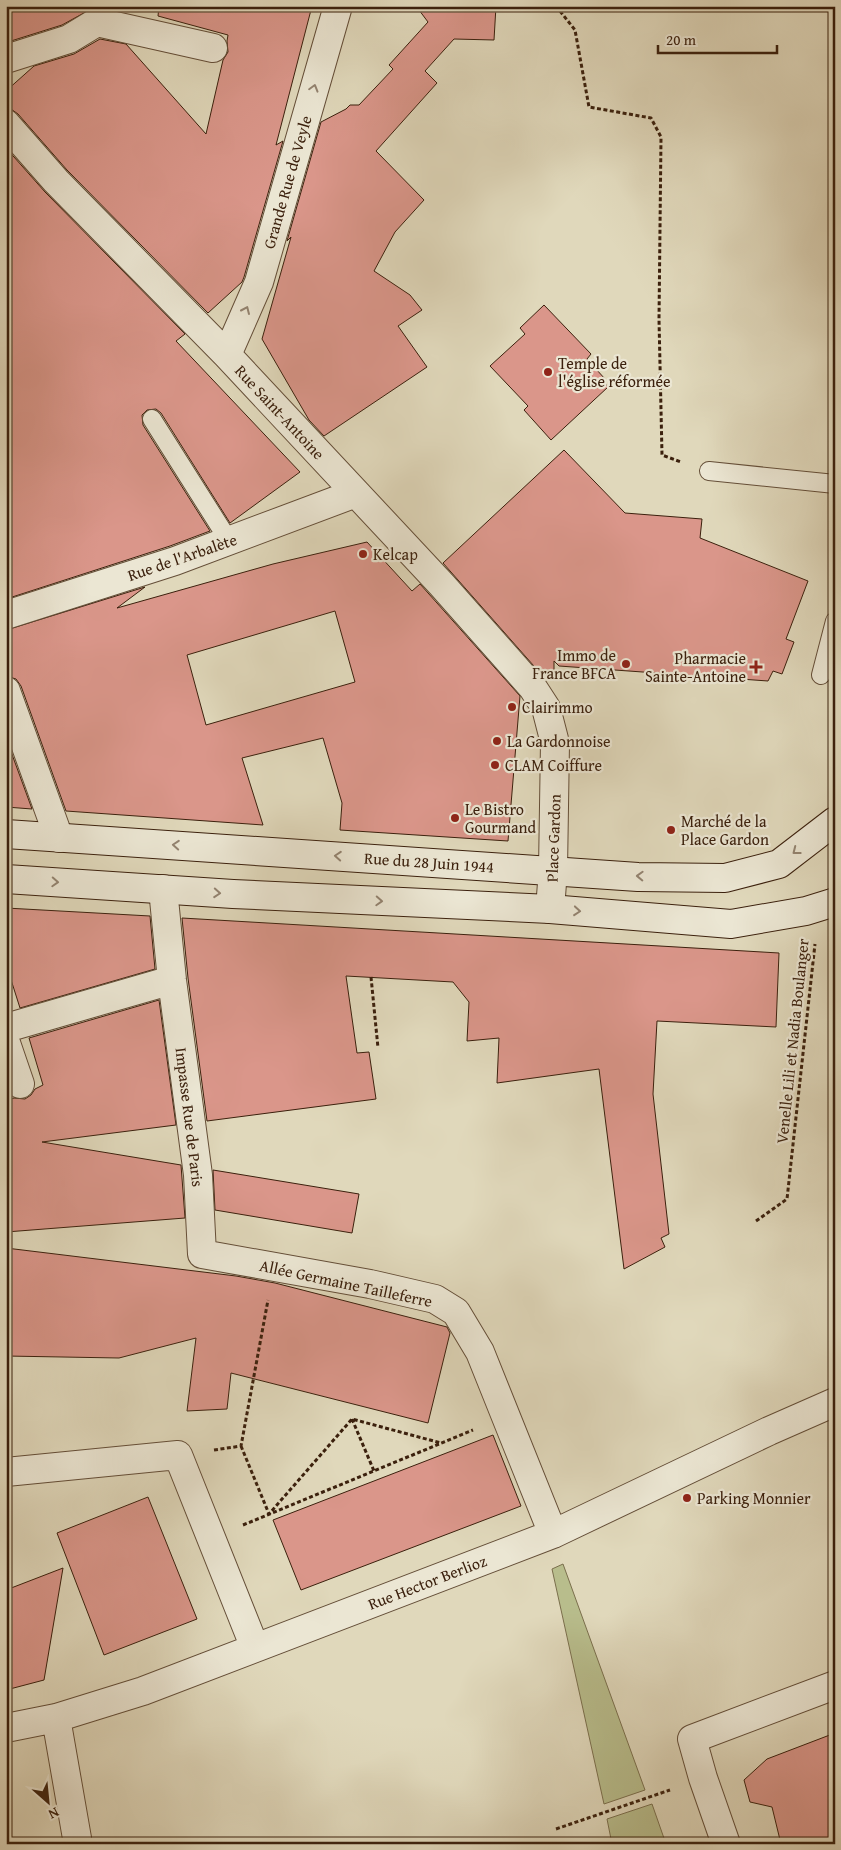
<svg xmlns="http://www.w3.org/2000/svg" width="841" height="1850" viewBox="0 0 841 1850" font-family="'Gentium Book Plus',serif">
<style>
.green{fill:#b8bd8c;stroke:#7a6e4c}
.building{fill:#da968a;stroke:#3b200d;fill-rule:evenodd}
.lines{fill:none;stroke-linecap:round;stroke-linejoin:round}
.lane-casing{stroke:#644e38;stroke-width:20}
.street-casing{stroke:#644e38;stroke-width:30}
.secondary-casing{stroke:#3b200d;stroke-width:30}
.path{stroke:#3b200d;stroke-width:3;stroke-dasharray:4 2.5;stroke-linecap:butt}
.lane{stroke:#ebe6d3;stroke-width:18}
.street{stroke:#ebe6d3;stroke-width:28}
.secondary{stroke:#ebe6d3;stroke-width:28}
.oneway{stroke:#938370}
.poi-dot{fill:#8f2418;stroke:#ebe6d3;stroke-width:2}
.labels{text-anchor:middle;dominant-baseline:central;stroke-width:4.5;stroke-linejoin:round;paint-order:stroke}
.street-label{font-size:16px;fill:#3b200d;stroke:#ebe6d3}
.poi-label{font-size:16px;fill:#3b200d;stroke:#ebe6d3;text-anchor:start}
</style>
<rect width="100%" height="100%" fill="#e0d8bb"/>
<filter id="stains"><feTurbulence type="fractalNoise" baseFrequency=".004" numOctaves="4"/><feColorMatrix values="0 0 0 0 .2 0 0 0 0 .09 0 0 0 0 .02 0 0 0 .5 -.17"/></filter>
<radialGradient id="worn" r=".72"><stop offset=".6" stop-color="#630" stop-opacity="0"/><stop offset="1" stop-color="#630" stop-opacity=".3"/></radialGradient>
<path class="green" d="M563,1564L645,1790L604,1804L552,1569Z
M652,1804L666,1844H612L607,1819Z"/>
<path class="building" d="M6,6H91L93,8L62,25L11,41H6Z
M159,6H312L276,145L283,141L244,277L242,282L208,313L67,170L18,114L11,109H6V91L34,66L74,54L100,39L126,44L206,134L223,60L228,52L227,41L228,35L158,16Z
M416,6H496L494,40L454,39L425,71L437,83L376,151L424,200L395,232L374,271L410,295L422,310L398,326L427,367L324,436L309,420L262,339L291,237L287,241L321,122L346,109L350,105H359L393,69L389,65L428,22Z
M6,148L45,192L185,334L176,341L300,472L230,523L161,413L156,409L147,410L142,415L143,425L210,531L170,546L6,599Z
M544,305L591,354L587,359L605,379L603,381L608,387L551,440L524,410L528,406L490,366L525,334L520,328Z
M564,450L625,513L702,519L700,538L808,581L786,639L794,642L782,674L773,671L768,681L559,666L554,661V671L541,674L443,563Z
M367,542L412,591L420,584L520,696L508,841L340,830L342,803L323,738L242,758L263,825L66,811L21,686L16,679L6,676V630L145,587L117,608L273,564ZM335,611L355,682L206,725L187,655Z
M6,738L32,809L6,807Z
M6,908L150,916L155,969L20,1008L6,964Z
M182,918L779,953L776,1027L657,1021L653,1094L669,1234L661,1238L665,1247L624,1269L599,1069L497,1083L499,1038L467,1041L469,1002L453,982L346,976L357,1053L369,1052L376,1099L207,1121L188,978Z
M159,1000L176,1125L42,1142L181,1165L185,1218L6,1232V1101L14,1098L25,1099L31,1095L35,1089L43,1085L29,1038Z
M213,1170L359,1194L352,1233L215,1210Z
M6,1248L236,1276L275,1283L447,1327L450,1333L428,1423L231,1373L227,1409L187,1411L196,1338L119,1358L6,1356Z
M493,1435L521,1506L301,1590L273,1520Z
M148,1497L197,1619L104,1655L57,1533Z
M63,1568L44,1680L6,1690V1590Z
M835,1733V1844H781L772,1807L750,1802L744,1780L767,1759Z"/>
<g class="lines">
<g class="lane-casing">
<path id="lane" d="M152,419L229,541
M709,471L835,484
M821,675L835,621"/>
</g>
<g class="street-casing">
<path id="street" d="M6,59L69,39L97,22L213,48
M6,124L56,181L227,355L442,585L533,688L546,708L555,743L553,870L550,909
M227,355L259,282L338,6
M6,615L175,561L356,493
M6,691L59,838
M163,889L172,980L198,1175L202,1254L370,1284L435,1299L456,1312L480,1352L553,1534
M6,1028L172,980
M6,1043L20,1084
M6,1472L178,1455L255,1648
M56,1718L78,1844
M6,1728L56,1718L143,1691L553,1534L769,1431L835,1402
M726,1844L703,1778L692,1739L835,1685"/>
</g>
<g class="secondary-casing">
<path id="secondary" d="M6,834L638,877L725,878L779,864L835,821
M6,879L233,894L550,909L731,924L806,911L835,902"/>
</g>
<path class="path" d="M556,6L575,30L589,107L651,118L661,137L659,319L662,455L681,462
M371,977L378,1048
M756,1221L787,1199L815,944
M352,1419L374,1471
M241,1446L269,1514L352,1419L441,1443
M214,1450L241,1446L268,1300
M243,1525L473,1430
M556,1829L670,1790"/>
<use href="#lane" class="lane"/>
<use href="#street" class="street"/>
<use href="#secondary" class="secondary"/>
</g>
<defs><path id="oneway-chevron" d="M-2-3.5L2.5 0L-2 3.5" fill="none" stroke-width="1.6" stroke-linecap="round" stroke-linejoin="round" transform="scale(1.25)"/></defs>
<g class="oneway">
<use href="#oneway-chevron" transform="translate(314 88) rotate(-74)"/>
<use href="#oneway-chevron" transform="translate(246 310) rotate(-66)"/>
<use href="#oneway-chevron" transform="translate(176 845) rotate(-176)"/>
<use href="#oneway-chevron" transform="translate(796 851) rotate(142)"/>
<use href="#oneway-chevron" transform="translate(338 856) rotate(-176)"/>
<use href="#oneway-chevron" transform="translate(640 876) rotate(-178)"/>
<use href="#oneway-chevron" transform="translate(55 882) rotate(3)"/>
<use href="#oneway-chevron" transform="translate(217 893) rotate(4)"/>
<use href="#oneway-chevron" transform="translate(379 901) rotate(3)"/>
<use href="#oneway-chevron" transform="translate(577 911) rotate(5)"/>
</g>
<g class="poi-dot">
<circle cx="548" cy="372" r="5"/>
<circle cx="363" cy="554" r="5"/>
<circle cx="626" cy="664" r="5"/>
<path d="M753.5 659.5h5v5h5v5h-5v5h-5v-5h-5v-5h5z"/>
<circle cx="512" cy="707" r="5"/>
<circle cx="497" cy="741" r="5"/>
<circle cx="495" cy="765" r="5"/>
<circle cx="455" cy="818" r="5"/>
<circle cx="671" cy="830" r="5"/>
<circle cx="687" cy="1498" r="5"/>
</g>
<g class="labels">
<g class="street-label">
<text transform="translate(287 182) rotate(-74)">Grande Rue de Veyle</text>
<text transform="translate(280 412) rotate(47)">Rue Saint-Antoine</text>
<text transform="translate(182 557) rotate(-19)">Rue de l'Arbalète</text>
<text transform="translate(553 838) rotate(-88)">Place Gardon</text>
<text transform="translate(429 862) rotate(4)">Rue du 28 Juin 1944</text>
<text transform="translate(792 1041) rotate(-84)">Venelle Lili et Nadia Boulanger</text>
<text transform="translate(190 1117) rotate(83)">Impasse Rue de Paris</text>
<text transform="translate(346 1283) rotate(12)">Allée Germaine Tailleferre</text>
<text transform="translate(427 1582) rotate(-21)">Rue Hector Berlioz</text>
</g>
<g class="poi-label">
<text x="558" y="363">Temple de<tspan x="558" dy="18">l'église réformée</tspan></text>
<text x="373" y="554">Kelcap</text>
<text x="616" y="655" text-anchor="end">Immo de<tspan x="616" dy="18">France BFCA</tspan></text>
<text x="746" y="658" text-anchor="end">Pharmacie<tspan x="746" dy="18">Sainte-Antoine</tspan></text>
<text x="522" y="707">Clairimmo</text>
<text x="507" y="741">La Gardonnoise</text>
<text x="505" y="765">CLAM Coiffure</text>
<text x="465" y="809">Le Bistro<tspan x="465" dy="18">Gourmand</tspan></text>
<text x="681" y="821">Marché de la<tspan x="681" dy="18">Place Gardon</tspan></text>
<text x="697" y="1498">Parking Monnier</text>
</g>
</g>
<rect width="841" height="1850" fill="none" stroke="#e0d8bb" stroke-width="25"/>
<rect x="8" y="8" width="826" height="1835" fill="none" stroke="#3b200d" stroke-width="2.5"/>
<rect x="12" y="12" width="816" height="1825" fill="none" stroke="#3b200d"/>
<g transform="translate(48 1802) rotate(153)" stroke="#ebe6d3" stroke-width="4" paint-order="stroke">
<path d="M0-4L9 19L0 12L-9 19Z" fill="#3b200d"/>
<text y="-8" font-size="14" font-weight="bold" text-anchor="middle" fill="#3b200d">N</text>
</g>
<path d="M658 45v8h119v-8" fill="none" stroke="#3b200d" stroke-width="2.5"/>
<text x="666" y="45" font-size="15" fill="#3b200d" stroke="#ebe6d3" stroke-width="4" paint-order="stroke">20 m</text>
<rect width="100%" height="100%" filter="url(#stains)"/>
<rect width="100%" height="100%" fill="url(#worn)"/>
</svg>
